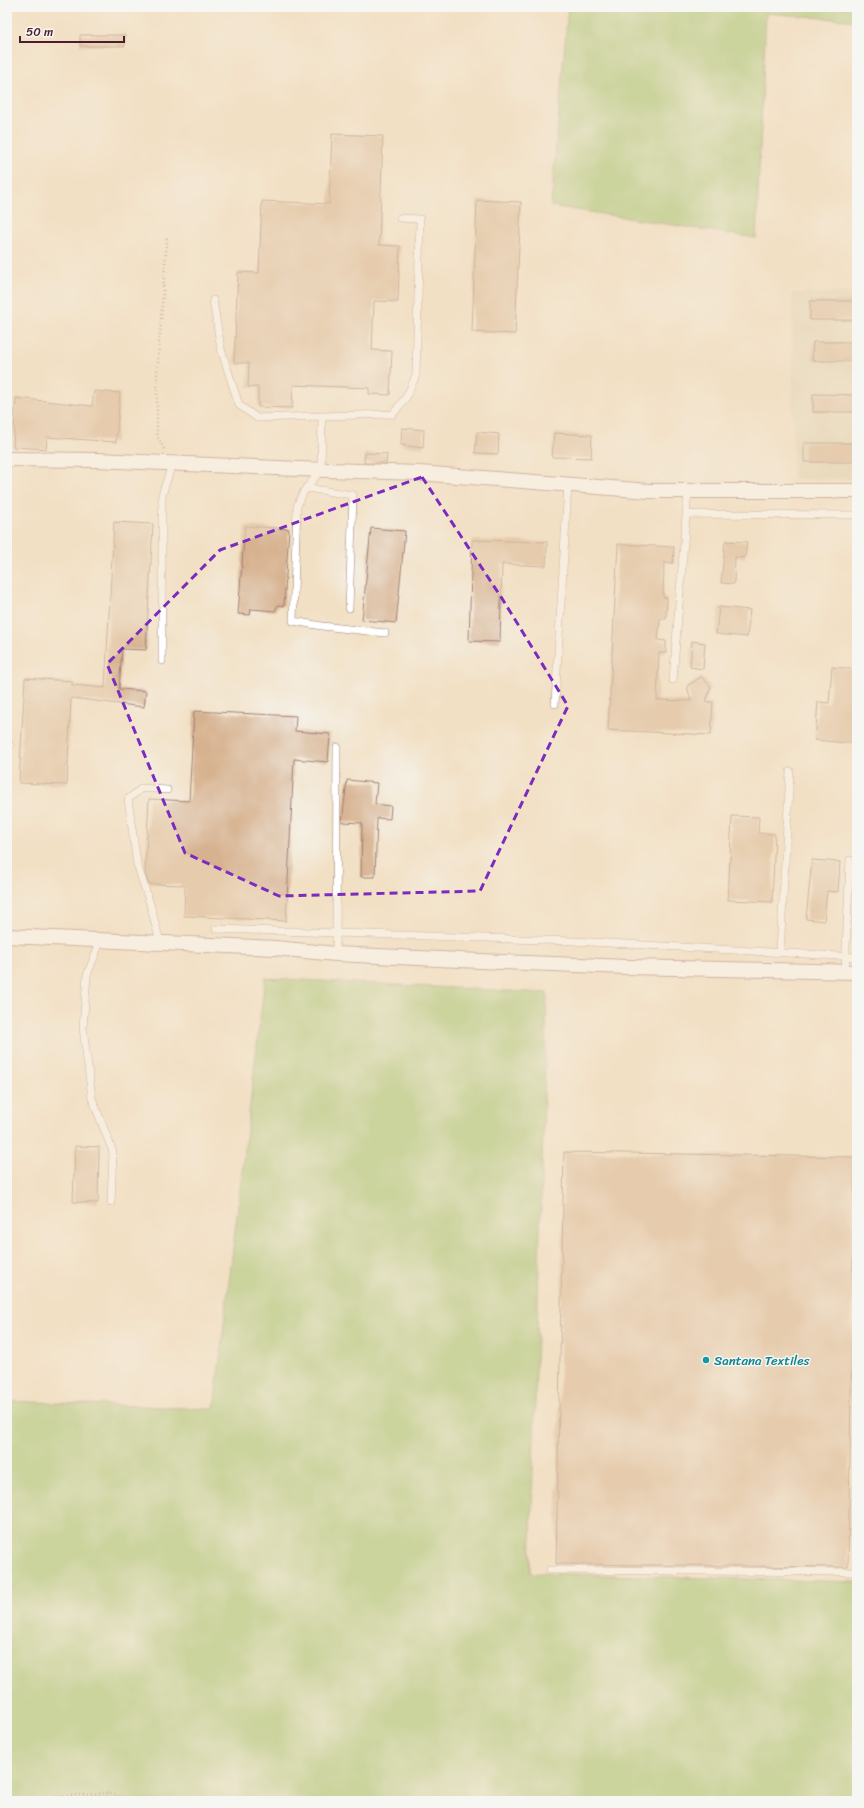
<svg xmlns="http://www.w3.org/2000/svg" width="864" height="1808" viewBox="0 0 864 1808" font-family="Sriracha,sans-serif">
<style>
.built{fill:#e0d3b4}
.green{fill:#9ec570;stroke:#74724e}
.building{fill:#d7b290}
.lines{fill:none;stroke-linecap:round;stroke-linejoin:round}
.lane-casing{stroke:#9e8078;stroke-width:8}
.street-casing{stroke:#9e8078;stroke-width:16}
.path{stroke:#9e8078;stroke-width:2.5;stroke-dasharray:1 3;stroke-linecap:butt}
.lane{stroke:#fff;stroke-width:7}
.street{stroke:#fff;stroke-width:14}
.marked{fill:none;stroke:#7b2cbf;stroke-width:3;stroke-dasharray:8 5;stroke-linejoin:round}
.culture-dot{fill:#0f9aa8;stroke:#f6f6f2;stroke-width:1.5}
.labels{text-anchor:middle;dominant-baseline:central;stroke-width:3;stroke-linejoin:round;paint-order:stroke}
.culture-label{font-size:13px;fill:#0d838f;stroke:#f6f6f2;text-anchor:start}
</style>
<rect width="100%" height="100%" fill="#f6f6f2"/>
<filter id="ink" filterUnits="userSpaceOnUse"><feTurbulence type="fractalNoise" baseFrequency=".025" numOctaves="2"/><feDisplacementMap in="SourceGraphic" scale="8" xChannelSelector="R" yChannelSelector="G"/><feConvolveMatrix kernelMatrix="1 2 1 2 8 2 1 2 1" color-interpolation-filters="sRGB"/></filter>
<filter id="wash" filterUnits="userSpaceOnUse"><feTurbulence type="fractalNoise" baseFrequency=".012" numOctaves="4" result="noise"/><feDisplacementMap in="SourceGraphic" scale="16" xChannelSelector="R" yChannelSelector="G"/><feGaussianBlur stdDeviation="0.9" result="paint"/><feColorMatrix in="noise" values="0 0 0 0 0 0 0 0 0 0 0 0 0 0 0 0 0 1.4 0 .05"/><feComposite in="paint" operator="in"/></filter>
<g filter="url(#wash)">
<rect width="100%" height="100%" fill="#f2e0c4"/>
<path class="built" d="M857,292V479H793L792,293Z"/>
<path class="green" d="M568,7H857V21L766,13L756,238L551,206Z
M265,978L547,993L530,1573L857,1582V1801H7V1401L214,1409Z"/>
<g id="blocks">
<path class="building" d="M80,35H125V46H80Z
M332,134L383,136L379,245L400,246L398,302L374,301L372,350L392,351L390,395L369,394V388L293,385L292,408L258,407V387H248L249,363H234L238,272L259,273L262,201L329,204Z
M477,200L521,202L515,334L472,332Z
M810,301H857V320H810Z
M813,342H857V361H812Z
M94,391L120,393L116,442L47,437L46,449L13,447L16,398L92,406Z
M813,394L857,395V412H813Z
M402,428L424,430L423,448L401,445Z
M477,432L499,434L498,454L475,453Z
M554,433L592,435L591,458L552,457Z
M804,443H857V462H804Z
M365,453L387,454L386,463H364Z
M114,522L153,524L146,650L122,649L119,689L146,691L144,707L71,698L67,785L19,783L25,678L72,681V685L105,688Z
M245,526L289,529L284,606L278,605L275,611L251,609L250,615L238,614Z
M371,528L405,531L396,623L362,620Z
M472,540L547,542L546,566L502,564L500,642L469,641Z
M725,541L747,542L745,558L735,557L734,584L721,583Z
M618,544L674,547L673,563H664L663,597L667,598L666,619H660L658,640L666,641V653H659L657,700L691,701L687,686L701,677L711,686L706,702H713L711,735L608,730Z
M719,607L750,610L747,637L716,634Z
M692,641L705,643L703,669L690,667Z
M832,667L857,669V744L815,740L818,702L829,703Z
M194,711L296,716L295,731L330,734L328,762L294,759L286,921L184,916L185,885L149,884L145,873L149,799L189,801Z
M347,780L377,783L375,804L391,806L390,819L377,818L375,877H361L362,823L342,822Z
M732,816L759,817L758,833L775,834L772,902L728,900Z
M812,860L840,862L838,892L827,891L824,921L806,919Z
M75,1146L99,1147L98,1203L73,1202Z
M564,1152L855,1157L848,1567L556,1564Z"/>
</g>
</g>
<g filter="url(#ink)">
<use href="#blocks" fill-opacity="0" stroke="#9e8078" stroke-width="1"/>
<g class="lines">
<g class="lane-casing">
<path id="lane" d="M213,300L221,349L239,405L257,418L322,416L321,470L304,491L297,506L293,621L322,626L385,633
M322,416L393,414L407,396L416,375L420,219L400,218
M306,488L353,495L349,608
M686,514L857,515
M162,661V495L172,464
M673,680L688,491
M555,704L568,485
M7,750L10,746
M216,929L573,941L857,957
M101,940L87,975L83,1028L92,1098L113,1152L111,1202
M160,942L150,904L137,864L128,799L142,788L167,790
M780,952L790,771
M336,954L337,747
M845,972L850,860
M550,1570L857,1572"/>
</g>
<g class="street-casing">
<path id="street" d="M7,459L96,460L298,469L419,473L649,491H857
M7,936L275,948L336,954L480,961L627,967L857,972"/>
</g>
<path class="path" d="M164,449L157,436V374L167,237
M7,1800L110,1793L133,1801"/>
<use href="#lane" class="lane"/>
<use href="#street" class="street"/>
</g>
</g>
<path d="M0 0H864V1808H0ZM422,477L503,600L568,706L480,891L279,896L185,853L107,664L220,550Z" fill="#f2e0c4" fill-opacity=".55" fill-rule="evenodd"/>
<path class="marked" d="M422,477L503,600L568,706L480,891L279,896L185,853L107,664L220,550Z"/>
<circle class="culture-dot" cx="706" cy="1360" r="4"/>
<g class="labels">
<g class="culture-label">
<text x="714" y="1360">Santana Textiles</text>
</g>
</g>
<rect width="864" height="1808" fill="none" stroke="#f6f6f2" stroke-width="24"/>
<path d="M20 36v6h104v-6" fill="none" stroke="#4a1f2b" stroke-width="2"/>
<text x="26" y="36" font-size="12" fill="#4a1f2b" stroke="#f6f6f2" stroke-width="3" paint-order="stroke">50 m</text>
</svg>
